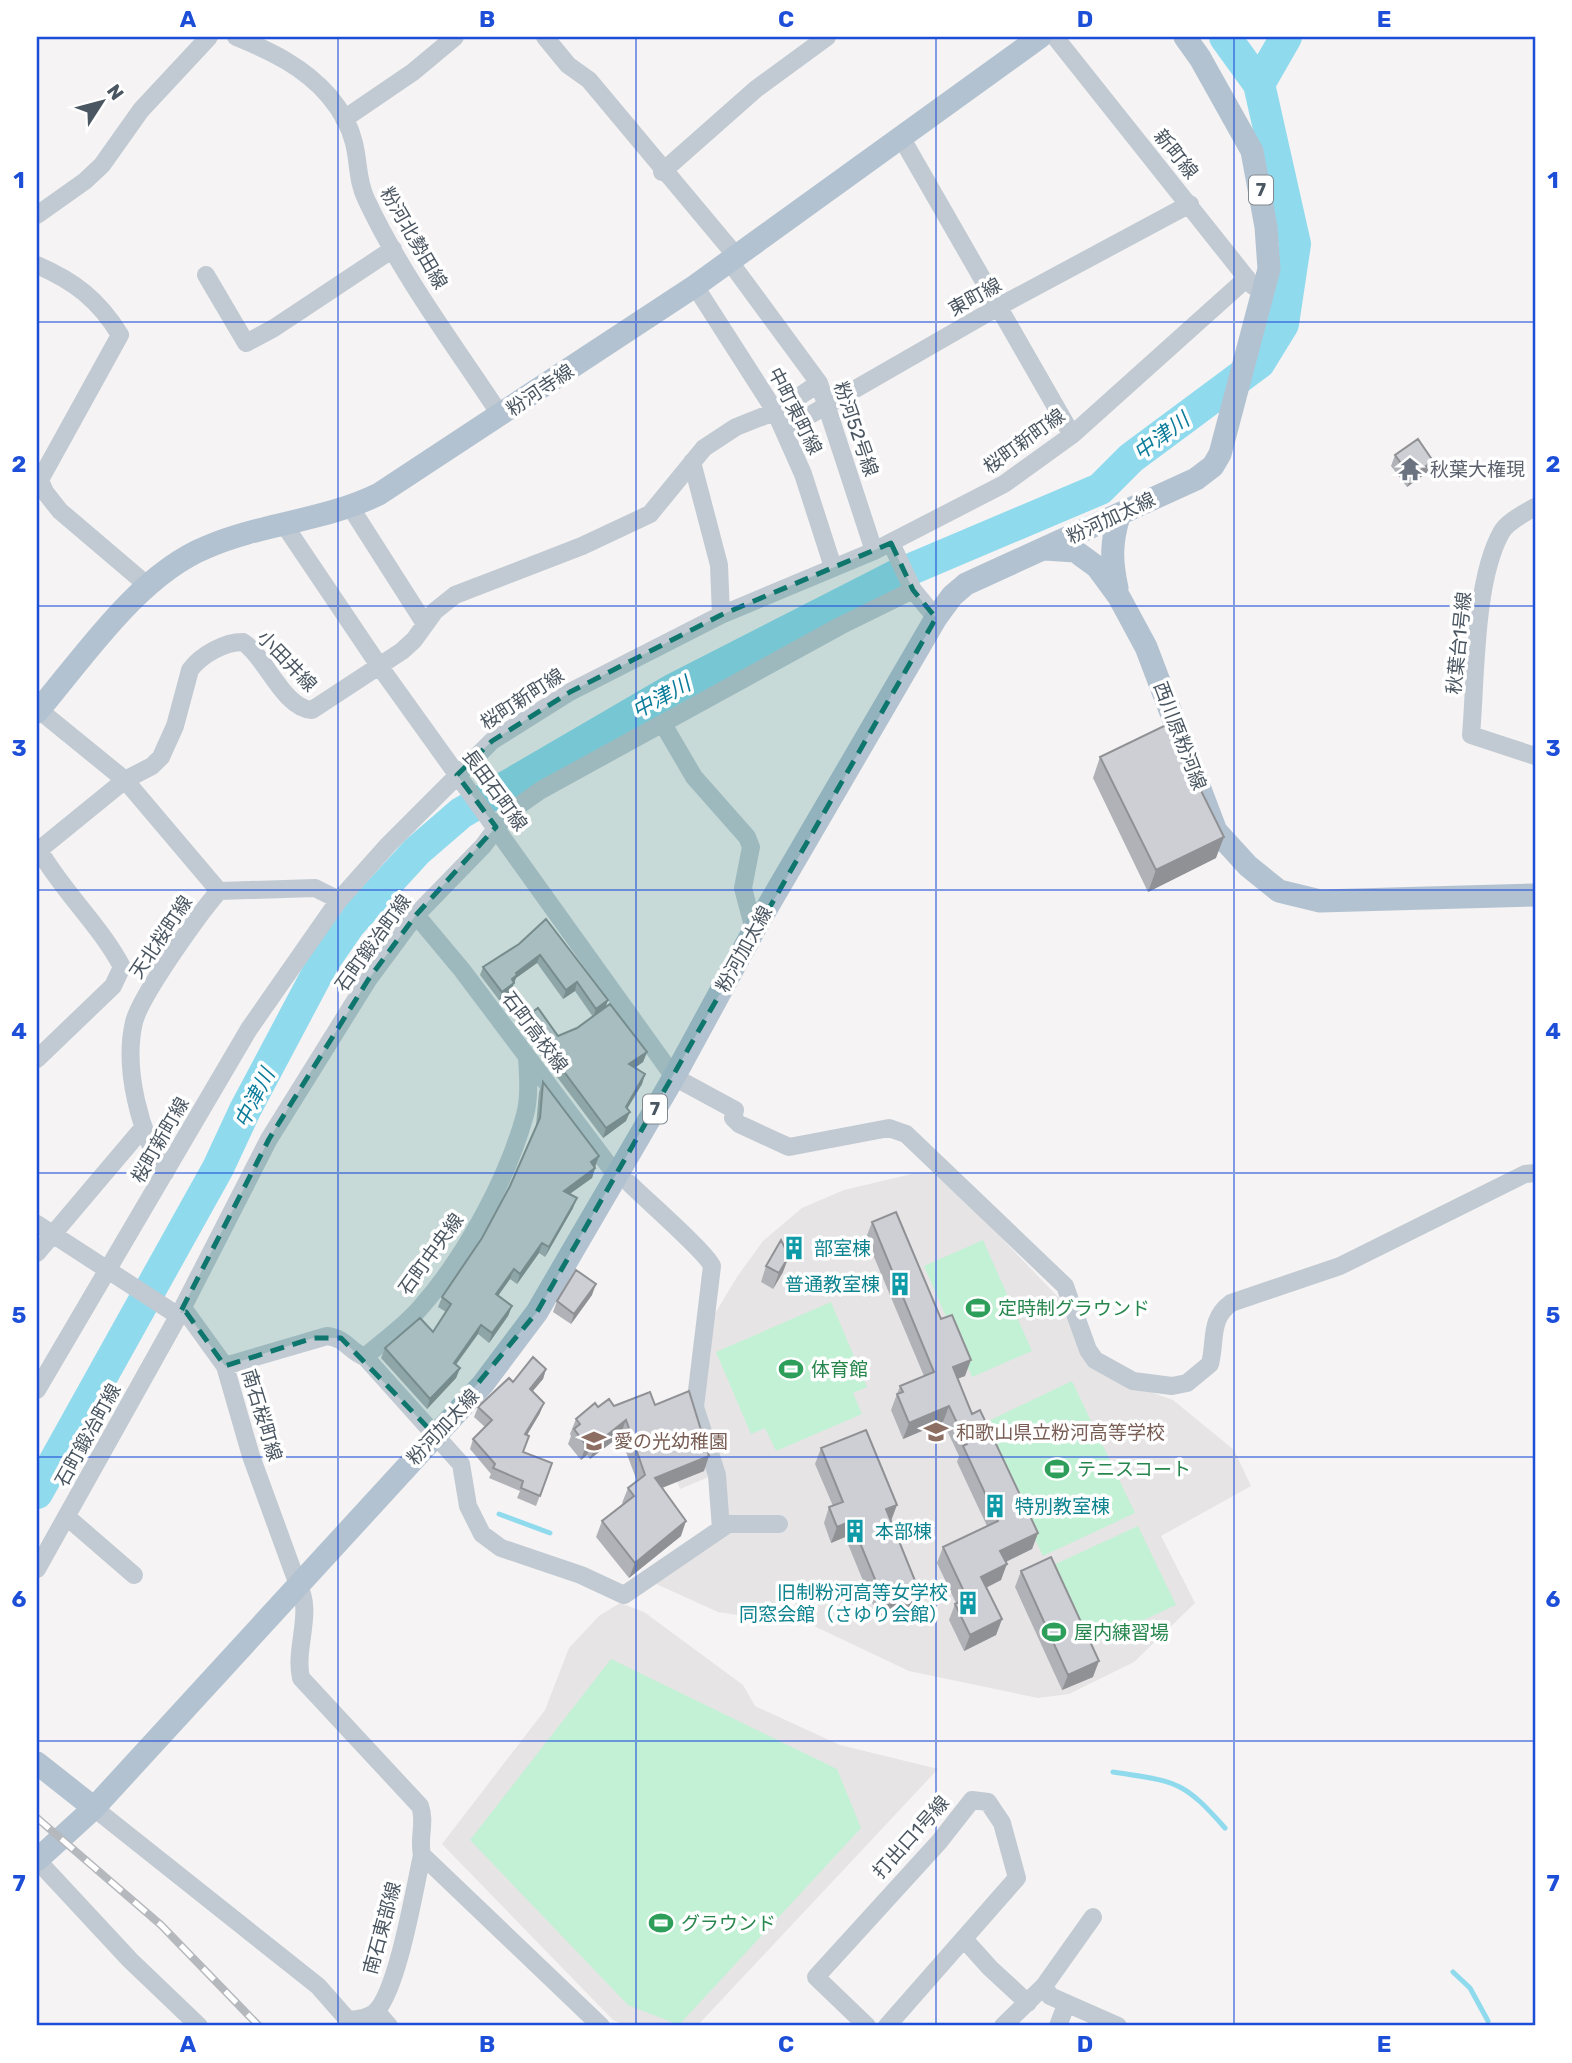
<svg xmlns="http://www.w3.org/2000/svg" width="1572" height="2063" viewBox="0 0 1572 2063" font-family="Rubik,'Noto Sans JP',sans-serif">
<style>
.education{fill:#e6e4e5}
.green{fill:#c3f1d5}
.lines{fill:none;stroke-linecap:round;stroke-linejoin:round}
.stream{stroke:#90daee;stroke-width:5}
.river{stroke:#90daee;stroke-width:32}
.minor{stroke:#c1cad2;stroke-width:18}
.major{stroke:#b3c2d1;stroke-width:23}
.rail-casing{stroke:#b5b8bd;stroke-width:8}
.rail{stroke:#fff;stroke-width:5;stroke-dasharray:16;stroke-linecap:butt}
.wall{fill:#b0b2b7}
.shaded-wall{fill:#909195}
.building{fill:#cdcfd5;stroke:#909195;stroke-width:2}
.marked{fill:#0f766e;fill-opacity:0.2;stroke:#0f766e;stroke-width:5;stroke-dasharray:14 9;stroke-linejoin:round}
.grid{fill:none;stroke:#1d4ed8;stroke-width:2;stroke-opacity:0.55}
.labels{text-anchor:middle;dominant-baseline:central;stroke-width:7;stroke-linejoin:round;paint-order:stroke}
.shield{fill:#fff;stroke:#808990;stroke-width:2}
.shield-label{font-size:18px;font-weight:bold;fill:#4a5661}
.street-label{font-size:19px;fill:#4a5661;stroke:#fff}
.worship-label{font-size:19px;fill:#5b616d;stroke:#fff;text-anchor:start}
.culture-label{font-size:19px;fill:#0d838f;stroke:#fff;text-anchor:start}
.leisure-label{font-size:19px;fill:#27864d;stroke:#fff;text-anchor:start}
.education-label{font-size:19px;fill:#785e54;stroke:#fff;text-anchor:start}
.water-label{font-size:21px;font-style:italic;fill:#0c7c9b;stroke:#fff}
.neatline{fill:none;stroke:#1d4ed8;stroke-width:2.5}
.grid-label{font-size:23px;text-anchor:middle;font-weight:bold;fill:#1d4ed8}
</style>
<rect width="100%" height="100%" fill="#f5f3f3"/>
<path class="education" d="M916,1173L941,1175L1060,1299L1088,1361L1131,1385L1173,1400L1234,1450L1251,1486L1161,1536L1195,1603L1134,1662L1069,1694L1038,1698L909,1671L816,1627L793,1602L750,1617L718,1612L654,1583L712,1527V1504L711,1476L680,1489L652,1414L699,1397L711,1320L737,1277L763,1241L802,1208L844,1190Z
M620,1603L644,1612L743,1685L755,1706L840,1745L938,1769L697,2026H627L613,2020L442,1844L545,1710L569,1648L599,1616Z"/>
<path class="green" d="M983,1240L1032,1351L972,1377L924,1266Z
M831,1302L867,1387L853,1393L862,1414L776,1451L765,1428L751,1434L716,1352Z
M1072,1381L1135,1513L1043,1556L980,1425Z
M1138,1526L1176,1605L1087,1646L1049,1567Z
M611,1659L837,1769L861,1828L679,2025L628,2005L470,1840Z"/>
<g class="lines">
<path class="stream" d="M499,1514L550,1533
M1113,1772C1176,1782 1182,1779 1225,1828
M1453,1972L1470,1988L1488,2021"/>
<path class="river" d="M1259,84L1286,37
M37,1493L218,1168L245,1110L323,963L350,924L417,851L461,813L672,690L897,575L1100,489L1131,458L1259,363L1283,324L1295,244L1259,84L1225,37"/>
<path class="minor" d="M236,37C271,51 304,67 329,96C340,109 350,126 354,143C359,163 357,180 366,199C402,276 455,346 501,416
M545,37L568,65L589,80L737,257
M1055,37L1253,286
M344,119L413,72L455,37
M901,137L1072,435
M662,172L756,89L827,37
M37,215L85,181L102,165L141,110L209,37
M730,262L819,383L874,551
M37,265C74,281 99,300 120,335L41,478
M206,275L246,343L274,328L393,249
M695,286L775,411L803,474L833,567
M784,430L998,307L1190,204
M692,462L719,565L721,615
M37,474L45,492L60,511L147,585
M1535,507C1525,513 1506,522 1501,533C1474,582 1476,678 1471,735L1535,756
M351,508L425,624
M285,526L380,667L674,1077L735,1110L733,1118L739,1124L789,1147L889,1128L906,1134L1065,1286L1088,1350L1095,1360L1133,1381L1172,1386L1187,1383L1210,1364C1216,1341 1209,1319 1231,1303L1340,1266L1525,1174L1535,1173
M891,543L913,590L936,618
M39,710L125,780L219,891C199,914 141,995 134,1022C123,1069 140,1133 165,1173
M663,724L694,777L747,837L751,847L743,888L754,930
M219,891L315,888L339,900
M416,915L462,970L616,1175
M527,1057C528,1076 530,1096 525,1115C507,1180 465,1257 421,1307C405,1326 383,1341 365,1357L461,1464L468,1506L482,1534L501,1548L581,1575L624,1595L728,1524H779
M37,1059L113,986L122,967C100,925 63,892 39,850L125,780L152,766L161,757L175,726L190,670C201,655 224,642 243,642C266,657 283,708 312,710L402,651L414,640L435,611L455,595L582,546L650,514L704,448L736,427L779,410L819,383
M629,1183C645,1199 707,1253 712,1266L695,1407L717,1475L721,1529
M37,1224L174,1313L186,1312L225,1366L251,1456L298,1585C314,1611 294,1648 301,1678L420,1806C426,1822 418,1838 422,1855C415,1887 397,1995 374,2013C366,2019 357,2019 348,2020L318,1986L94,1808
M37,1253L142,1129
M225,1366L327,1336C348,1339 348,1351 365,1357
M37,1390L249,1029L339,900L388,845L492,741L570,692L721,615L874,551L1004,484L1072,435L1247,278
M67,1517L134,1575
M37,1569L180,1313L269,1139L368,980L416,915L483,846L507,814L541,790L840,626L913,590
M422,1855L601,2026
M37,1860L130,1960L199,2026
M964,1939L990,1968L1028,2003
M1044,1986L1050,1996L1118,2026
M376,2011L389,2026
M867,2026L816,1977L939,1842L972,1800L988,1802L1002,1823L1017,1878L887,2026
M1003,2026L1044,1986L1093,1917
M1058,2026L1066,2005"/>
<path class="major" d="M1045,549L1075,551L1097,567L1119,597L1146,647L1216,831L1248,866L1279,891L1320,901L1535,895
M1117,588C1111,561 1111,542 1119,516
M37,712C84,657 138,575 207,547C263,523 324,521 379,494L695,286L1040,37
M37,1763L94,1808
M37,1860L94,1808L483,1384L537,1312L674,1077L754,930L936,618L952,596L966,584L1196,479L1213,466L1220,454L1269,269L1266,227L1252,151L1200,58L1185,37"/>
<g class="rail-casing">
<path id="rail" d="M37,1818L161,1925L259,2026"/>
</g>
<use href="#rail" class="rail"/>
</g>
<path class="wall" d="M1395,455L1429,471L1407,487L1391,466Z
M1100,757L1216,858L1148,892L1093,778Z
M546,919L605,1007L647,1052L643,1062L635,1068L645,1074L642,1084L627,1108L626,1121L603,1138L520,1028L524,1018L558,1036L577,1028L593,1017L575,991L563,999L537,963L516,978L511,991L499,1000L480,975L483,967L519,944Z
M543,1082L599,1156L592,1178L569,1194L573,1208L545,1257L539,1253L517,1284L510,1279L498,1296L512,1306L508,1316L489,1343L478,1334L456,1365L460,1368L456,1378L427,1409L381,1358L385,1348L433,1332L446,1312L438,1307L442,1297L482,1238L510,1186L536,1126L539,1092Z
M872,1222L965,1376L958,1378L972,1414L1038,1533L1032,1549L1006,1562L1001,1580L986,1588L1002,1619L996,1635L964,1651L949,1620L955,1604L956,1603L937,1563L943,1547L987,1526L957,1462L959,1456L943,1422L903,1439L891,1410L900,1386L924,1376L866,1238Z
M766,1266L783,1272L773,1289L761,1282Z
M592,1295L571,1324L553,1312L557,1301Z
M546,1369L543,1379L532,1392L540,1413L527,1435L523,1452L552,1463L536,1506L517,1498L520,1491L489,1478L491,1474L470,1449L473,1439L485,1427L474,1417L478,1407Z
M655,1405L704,1471L662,1488L681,1536L629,1578L596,1537L602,1521L623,1504L622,1503L628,1488L637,1481L620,1436L590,1459L587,1455L581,1460L568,1444L571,1436L570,1434L576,1419L598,1407L614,1406Z
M821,1448L891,1521L914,1608L880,1622L845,1537L831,1543L824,1523L829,1507L833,1506L815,1464Z
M1021,1571L1093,1677L1062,1690L1015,1587Z"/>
<path class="shaded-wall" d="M1433,461L1429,471L1407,487L1411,477Z
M1224,837L1216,858L1148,892L1156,870Z
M540,955L537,963L516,978L511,991L499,1000L502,992L512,979L516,973Z
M577,982L575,991L563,999L566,990Z
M608,1000L605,1009L593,1017L596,1009Z
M647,1052L643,1062L625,1074L629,1064Z
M645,1074L642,1084L623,1116L626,1107Z
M630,1112L626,1121L603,1138L606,1128Z
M599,1156L595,1166L587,1172L591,1162Z
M595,1168L592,1178L560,1201L564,1191Z
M577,1198L573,1208L545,1257L549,1247Z
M542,1243L539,1253L517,1284L520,1274Z
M789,1256L783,1272L773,1289L779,1273Z
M514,1269L510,1279L492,1304L496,1294Z
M596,1284L592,1295L571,1324L574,1314Z
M512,1306L508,1316L489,1343L492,1333Z
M481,1325L478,1334L450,1372L454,1363Z
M971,1360L965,1376L947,1383L953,1367Z
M460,1368L456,1378L427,1409L430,1399Z
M546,1369L543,1379L526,1399L530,1389Z
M544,1403L540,1413L521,1445L525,1434Z
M949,1406L943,1422L903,1439L909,1423Z
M626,1420L620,1436L590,1459L596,1444Z
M592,1440L587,1455L581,1460L586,1445Z
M709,1456L704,1471L649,1493L655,1478Z
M897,1505L891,1521L886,1509Z
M686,1521L681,1536L629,1578L635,1563Z
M851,1521L845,1537L831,1543L837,1527Z
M1038,1533L1032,1549L995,1567L1000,1551Z
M1007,1564L1001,1580L975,1593L981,1577Z
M920,1593L914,1608L880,1622L886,1606Z
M1002,1619L996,1635L964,1651L970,1635Z
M1099,1661L1093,1677L1062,1690L1068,1675Z"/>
<path class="building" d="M1418,439L1433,461L1411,477L1395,455Z
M1168,724L1224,837L1156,870L1100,757Z
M546,919L608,1000L596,1009L577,982L566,990L540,955L516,973L517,975L512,979L514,983L502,992L483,967L519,944Z
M610,1004L647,1052L629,1064L645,1074L626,1107L630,1112L606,1128L524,1018L538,1008L558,1036L577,1028Z
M543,1082L599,1156L591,1162L595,1168L564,1191L577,1198L549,1247L542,1243L520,1274L514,1269L496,1294L512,1306L492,1333L481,1325L454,1363L460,1368L430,1399L385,1348L420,1318L433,1332L451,1304L442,1297L482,1238L510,1186L540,1118Z
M896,1212L941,1319L952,1315L971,1360L953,1367L972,1414L980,1410L1038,1533L1000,1551L1007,1564L981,1577L1002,1619L970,1635L955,1604L967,1598L943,1547L998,1521L963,1446L967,1444L949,1406L909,1423L897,1394L903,1392L900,1386L934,1372L872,1222Z
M781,1240L789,1256L779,1273L766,1266Z
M576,1270L596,1284L574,1314L557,1301Z
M533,1357L546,1369L530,1389L544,1403L525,1434L529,1436L523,1452L552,1463L540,1496L521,1488L523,1481L493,1468L495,1464L473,1439L492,1420L478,1407L509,1378L513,1382Z
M689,1391L709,1456L655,1478L686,1521L635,1563L602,1521L634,1496L628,1488L645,1475L626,1420L596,1444L592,1440L586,1445L574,1429L580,1424L576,1419L595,1403L598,1407L609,1399L614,1406L650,1392L655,1405Z
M866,1430L897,1505L886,1509L920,1593L886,1606L851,1521L837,1527L829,1507L843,1502L821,1448Z
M1051,1557L1099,1661L1068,1675L1021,1571Z"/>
<path class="marked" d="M891,543L913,590L936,618L537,1312L435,1435L341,1338H313L225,1366L186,1312L180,1313L269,1139L368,980L416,915L496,827L457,775L492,741L570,692L721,615Z"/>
<path class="grid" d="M338,37V2026M636,37V2026M936,37V2026M1234,37V2026M37,322H1535M37,606H1535M37,890H1535M37,1173H1535M37,1457H1535M37,1741H1535"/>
<defs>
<g id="temple-bare" transform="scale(1.89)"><path d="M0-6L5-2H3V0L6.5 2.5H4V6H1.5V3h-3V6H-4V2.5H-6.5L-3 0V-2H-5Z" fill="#6b7280" stroke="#fff" stroke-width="2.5" paint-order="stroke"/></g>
<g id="building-bare" transform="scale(1.89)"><path d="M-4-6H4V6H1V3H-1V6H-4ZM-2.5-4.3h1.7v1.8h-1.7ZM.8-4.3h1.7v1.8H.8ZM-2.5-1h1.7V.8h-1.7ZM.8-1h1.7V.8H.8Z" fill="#0f9aa8" stroke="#fff" stroke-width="2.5" paint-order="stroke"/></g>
<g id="stadium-bare" transform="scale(1.89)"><path d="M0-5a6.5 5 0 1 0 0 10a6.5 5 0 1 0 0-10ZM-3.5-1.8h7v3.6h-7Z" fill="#2e9e5b" stroke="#fff" stroke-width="2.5" paint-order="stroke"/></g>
<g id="school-bare" transform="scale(1.89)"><path d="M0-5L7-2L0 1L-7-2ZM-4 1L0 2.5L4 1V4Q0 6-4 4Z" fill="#8d6e63" stroke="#fff" stroke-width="2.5" paint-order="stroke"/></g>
</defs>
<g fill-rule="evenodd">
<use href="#temple-bare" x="1410" y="469"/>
<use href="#building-bare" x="794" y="1248"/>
<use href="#building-bare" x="900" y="1284"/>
<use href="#stadium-bare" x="978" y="1308"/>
<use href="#stadium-bare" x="791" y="1369"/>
<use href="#school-bare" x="936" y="1432"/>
<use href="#school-bare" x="594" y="1441"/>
<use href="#stadium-bare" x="1057" y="1469"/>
<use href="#building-bare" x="995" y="1506"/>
<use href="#building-bare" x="855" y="1531"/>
<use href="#building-bare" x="968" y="1603"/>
<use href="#stadium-bare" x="1054" y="1632"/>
<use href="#stadium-bare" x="661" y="1923"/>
</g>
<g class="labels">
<g class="shield">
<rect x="1249" y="175.5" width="24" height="29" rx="5"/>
<rect x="643" y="1094.5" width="24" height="29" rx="5"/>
</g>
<g class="shield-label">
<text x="1261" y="190">7</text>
<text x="655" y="1109">7</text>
</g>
<g class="street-label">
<text transform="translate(1176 154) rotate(51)">新町線</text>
<text transform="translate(414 238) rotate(60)">粉河北勢田線</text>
<text transform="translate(975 297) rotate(-29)">東町線</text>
<text transform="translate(540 390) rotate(-34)">粉河寺線</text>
<text transform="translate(795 411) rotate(63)">中町東町線</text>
<text transform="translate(856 429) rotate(71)">粉河52号線</text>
<text transform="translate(1024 441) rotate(-36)">桜町新町線</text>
<text transform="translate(1111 518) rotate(-25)">粉河加太線</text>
<text transform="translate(1459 643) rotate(-84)">秋葉台1号線</text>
<text transform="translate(287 661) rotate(46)">小田井線</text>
<text transform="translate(522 699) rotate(-33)">桜町新町線</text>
<text transform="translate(1180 736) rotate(69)">西川原粉河線</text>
<text transform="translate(495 790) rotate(54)">長田石町線</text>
<text transform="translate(161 937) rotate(-56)">天北桜町線</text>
<text transform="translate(373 943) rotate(-54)">石町鍛冶町線</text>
<text transform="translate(744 949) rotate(-61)">粉河加太線</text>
<text transform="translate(535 1032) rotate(53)">石町高校線</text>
<text transform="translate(160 1140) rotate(-60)">桜町新町線</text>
<text transform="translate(431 1254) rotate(-54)">石町中央線</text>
<text transform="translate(262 1415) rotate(73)">南石桜町線</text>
<text transform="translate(443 1427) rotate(-47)">粉河加太線</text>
<text transform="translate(88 1435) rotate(-61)">石町鍛冶町線</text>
<text transform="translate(911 1837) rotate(-48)">打出口1号線</text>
<text transform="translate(382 1928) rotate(-75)">南石東部線</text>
</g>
<g class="worship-label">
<text x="1430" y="469">秋葉大権現</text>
</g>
<g class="culture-label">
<text x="814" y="1248">部室棟</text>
<text x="880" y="1284" text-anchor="end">普通教室棟</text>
<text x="1015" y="1506">特別教室棟</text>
<text x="875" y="1531">本部棟</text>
<text x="948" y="1592" text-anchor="end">旧制粉河高等女学校<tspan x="948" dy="22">同窓会館（さゆり会館）</tspan></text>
</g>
<g class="leisure-label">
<text x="998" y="1308">定時制グラウンド</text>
<text x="811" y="1369">体育館</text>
<text x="1077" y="1469">テニスコート</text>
<text x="1074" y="1632">屋内練習場</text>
<text x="681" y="1923">グラウンド</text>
</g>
<g class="education-label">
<text x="956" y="1432">和歌山県立粉河高等学校</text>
<text x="614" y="1441">愛の光幼稚園</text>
</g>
<g class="water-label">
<text transform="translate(1161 436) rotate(-37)">中津川</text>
<text transform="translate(661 697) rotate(-29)">中津川</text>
<text transform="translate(254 1098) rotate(-63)">中津川</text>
</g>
</g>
<rect width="1572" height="2063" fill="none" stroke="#ffffff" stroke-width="77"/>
<g transform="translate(102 102) rotate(54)" stroke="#ffffff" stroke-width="5" paint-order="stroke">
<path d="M0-5L12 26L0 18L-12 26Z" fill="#4a5661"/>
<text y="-10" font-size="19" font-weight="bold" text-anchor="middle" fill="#4a5661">N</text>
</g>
<rect x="38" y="38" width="1496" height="1986" class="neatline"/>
<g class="grid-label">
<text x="188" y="27">A</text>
<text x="487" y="27">B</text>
<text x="786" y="27">C</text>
<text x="1085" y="27">D</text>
<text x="1384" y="27">E</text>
<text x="19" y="188">1</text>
<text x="1553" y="188">1</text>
<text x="19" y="472">2</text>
<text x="1553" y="472">2</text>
<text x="19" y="756">3</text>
<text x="1553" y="756">3</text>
<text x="19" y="1039">4</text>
<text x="1553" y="1039">4</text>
<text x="19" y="1323">5</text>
<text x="1553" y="1323">5</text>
<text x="19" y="1607">6</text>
<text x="1553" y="1607">6</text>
<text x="19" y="1891">7</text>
<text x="1553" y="1891">7</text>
<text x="188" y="2052">A</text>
<text x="487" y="2052">B</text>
<text x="786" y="2052">C</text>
<text x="1085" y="2052">D</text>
<text x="1384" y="2052">E</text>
</g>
</svg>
